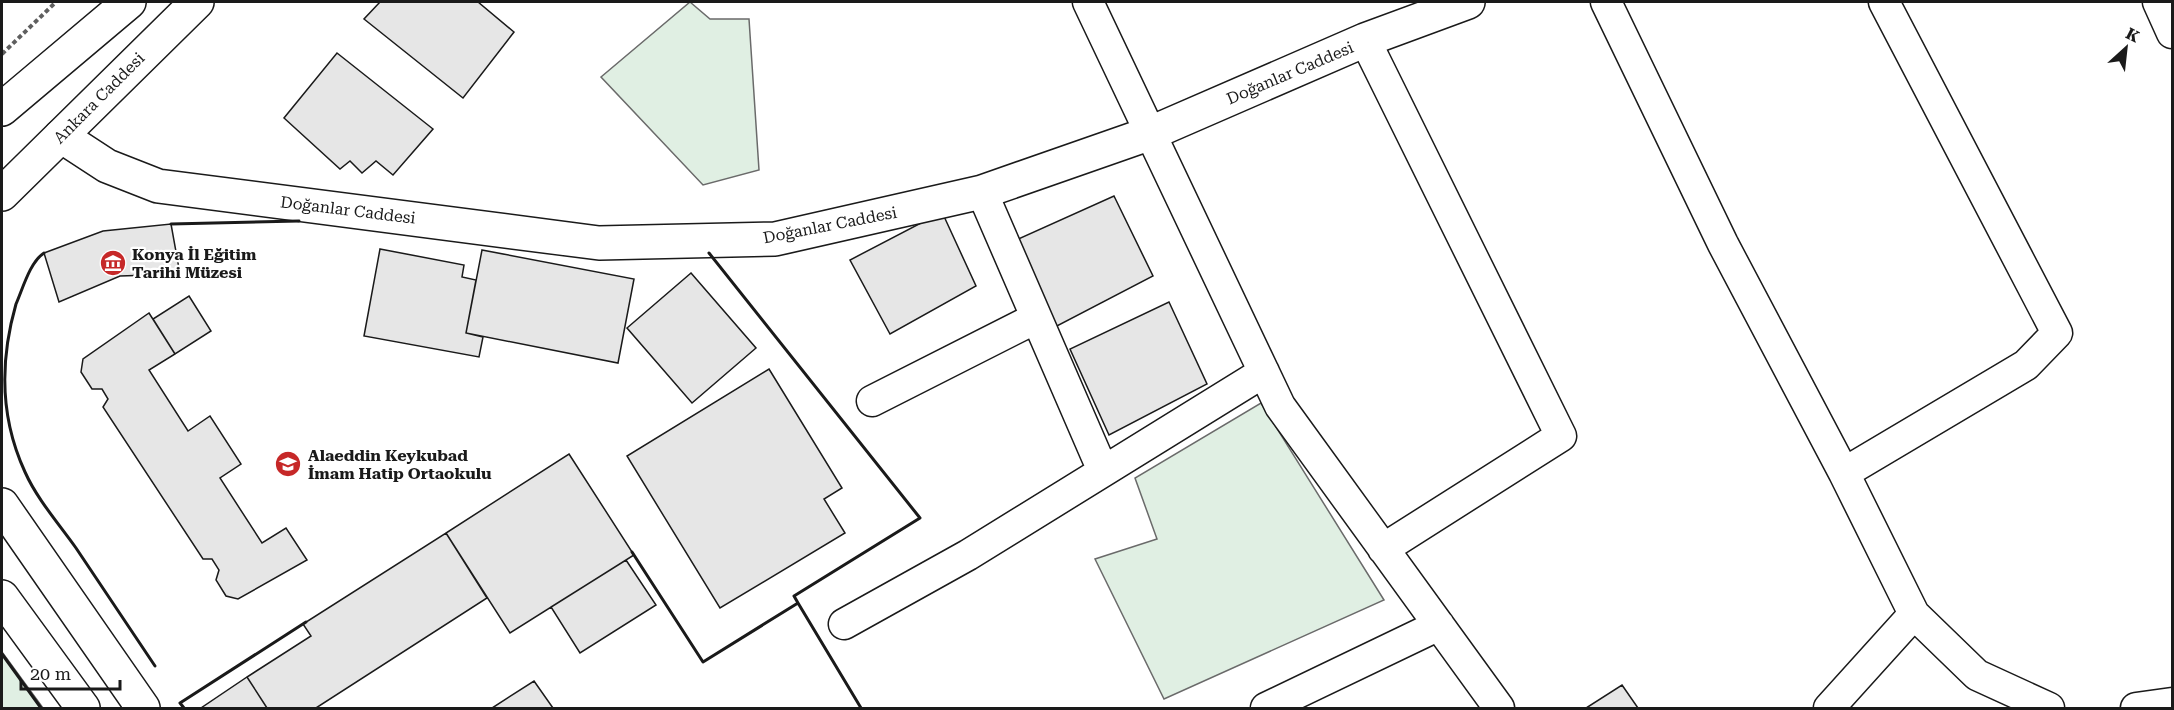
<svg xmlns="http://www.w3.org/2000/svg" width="2174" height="710" viewBox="0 0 2174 710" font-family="'Roboto Serif',serif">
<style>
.green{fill:#e0efe3;stroke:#6a6a6a;stroke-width:1.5}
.building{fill:#e6e6e6;stroke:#1a1a1a;stroke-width:1.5}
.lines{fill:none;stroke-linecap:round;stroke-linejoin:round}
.minor-casing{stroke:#1a1a1a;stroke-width:33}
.tertiary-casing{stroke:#1a1a1a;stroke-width:36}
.secondary-casing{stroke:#1a1a1a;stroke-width:36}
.primary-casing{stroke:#1a1a1a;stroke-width:36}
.path{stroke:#5f5f5f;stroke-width:4;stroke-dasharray:4.5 3;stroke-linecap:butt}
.minor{stroke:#fff;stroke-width:30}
.tertiary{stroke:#fff;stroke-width:33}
.secondary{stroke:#fff;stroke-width:33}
.primary{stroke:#fff;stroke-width:33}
.wall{stroke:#1a1a1a;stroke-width:3}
.labels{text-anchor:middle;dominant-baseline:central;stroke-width:4.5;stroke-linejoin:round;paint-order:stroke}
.street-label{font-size:16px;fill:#1a1a1a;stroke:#fff}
.poi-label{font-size:16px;font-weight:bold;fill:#1a1a1a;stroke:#fff;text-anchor:start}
</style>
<rect width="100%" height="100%" fill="#fff"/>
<path class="green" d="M690,2L710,19H749L759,170L703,185L601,77Z
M1261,403L1384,600L1164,699L1095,559L1157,539L1135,478Z
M2,652L43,708H2Z"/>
<path class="building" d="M380,2H478L514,32L463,98L364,19Z
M337,53L433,129L393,175L376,161L362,173L350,161L340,169L284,118Z
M1114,196L1153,276L1055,327L1016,240Z
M942,212L976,286L890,334L850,260Z
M171,224L180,274L120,276L59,302L44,253L103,231Z
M380,249L464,265L462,277L476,280L466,333L483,337L479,357L364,336Z
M482,250L634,279L618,363L466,333Z
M691,273L756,348L692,403L627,328Z
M189,296L211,331L175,354L153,319Z
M1169,302L1207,384L1109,435L1070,349Z
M149,313L175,354L149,370L188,431L210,416L241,464L220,478L262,543L286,528L307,560L238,599L226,596L216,580L219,570L212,559H203L103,407L108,399L102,389H92L81,372L83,359Z
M769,369L842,488L824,499L845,533L720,608L627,456Z
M569,454L634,555L510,633L446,533Z
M446,533L487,598L316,708H267L247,677L311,636L303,624Z
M626,560L656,605L580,653L551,607Z
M247,677L267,708H201Z
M534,681L553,708H492Z
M1622,685L1638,708H1586Z"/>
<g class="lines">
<g class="minor-casing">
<path id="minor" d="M1088,2L1280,406L1499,708
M1606,2L1723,244L1844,473
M1884,2L2057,333L2026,365L1844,473L1914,614
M2158,2L2172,33
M1365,40L1561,436L1383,549
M982,192L1103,471
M872,401L1036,318
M844,624L968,555L1264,372
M1266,708L1439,625
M1829,708L1914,614L1977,675L2049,708
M2136,708L2172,703"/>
</g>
<g class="tertiary-casing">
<path id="tertiary" d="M61,136L107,166L158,186L599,243L775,239L982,192L1151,133L1365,40L1468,2"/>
</g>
<g class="secondary-casing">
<path id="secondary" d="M2,505L143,708
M2,597L83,708"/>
</g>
<g class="primary-casing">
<path id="primary" d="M2,109L129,2
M2,194L197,2"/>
</g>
<path class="path" d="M2,54L56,2"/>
<use href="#minor" class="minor"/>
<use href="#tertiary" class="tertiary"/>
<use href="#secondary" class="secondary"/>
<use href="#primary" class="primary"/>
<path class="wall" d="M171,224L299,221
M44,253C30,262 23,288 16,304C0,360 0,418 25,472C37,499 59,524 76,548C102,587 129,627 155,666
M709,253L920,518L794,596L798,603
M632,552L703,662L798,603L861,708
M2,654L41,708
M184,708L180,703L306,622"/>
</g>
<defs>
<g id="museum-disc" transform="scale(1.35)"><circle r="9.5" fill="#c62828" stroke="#fff"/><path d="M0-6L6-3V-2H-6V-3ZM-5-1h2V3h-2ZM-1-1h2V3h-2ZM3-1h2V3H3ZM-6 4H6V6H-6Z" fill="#fff"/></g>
<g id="school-disc" transform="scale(1.35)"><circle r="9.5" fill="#c62828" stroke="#fff"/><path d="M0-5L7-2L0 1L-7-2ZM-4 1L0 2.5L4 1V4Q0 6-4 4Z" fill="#fff"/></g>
</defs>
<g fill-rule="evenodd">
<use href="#museum-disc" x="113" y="263"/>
<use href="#school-disc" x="288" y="464"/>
</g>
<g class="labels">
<g class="street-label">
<text transform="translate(1290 73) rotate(-23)">Doğanlar Caddesi</text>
<text transform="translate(99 98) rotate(-45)">Ankara Caddesi</text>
<text transform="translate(348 210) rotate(7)">Doğanlar Caddesi</text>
<text transform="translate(830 225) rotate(-11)">Doğanlar Caddesi</text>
</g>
<g class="poi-label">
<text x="132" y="254">Konya İl Eğitim<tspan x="132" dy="18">Tarihi Müzesi</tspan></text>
<text x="308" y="455">Alaeddin Keykubad<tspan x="308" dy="18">İmam Hatip Ortaokulu</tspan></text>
</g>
</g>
<rect width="2174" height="710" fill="none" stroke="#1a1a1a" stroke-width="6"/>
<g transform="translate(2126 48) rotate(27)" stroke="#ffffff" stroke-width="4.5" paint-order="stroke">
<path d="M0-4.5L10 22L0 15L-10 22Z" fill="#1a1a1a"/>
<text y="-9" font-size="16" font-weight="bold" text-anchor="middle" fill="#1a1a1a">K</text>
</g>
<path d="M21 680v9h99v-9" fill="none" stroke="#1a1a1a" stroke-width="3"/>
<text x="30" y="680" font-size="18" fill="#1a1a1a" stroke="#ffffff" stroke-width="4.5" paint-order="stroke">20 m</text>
</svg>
